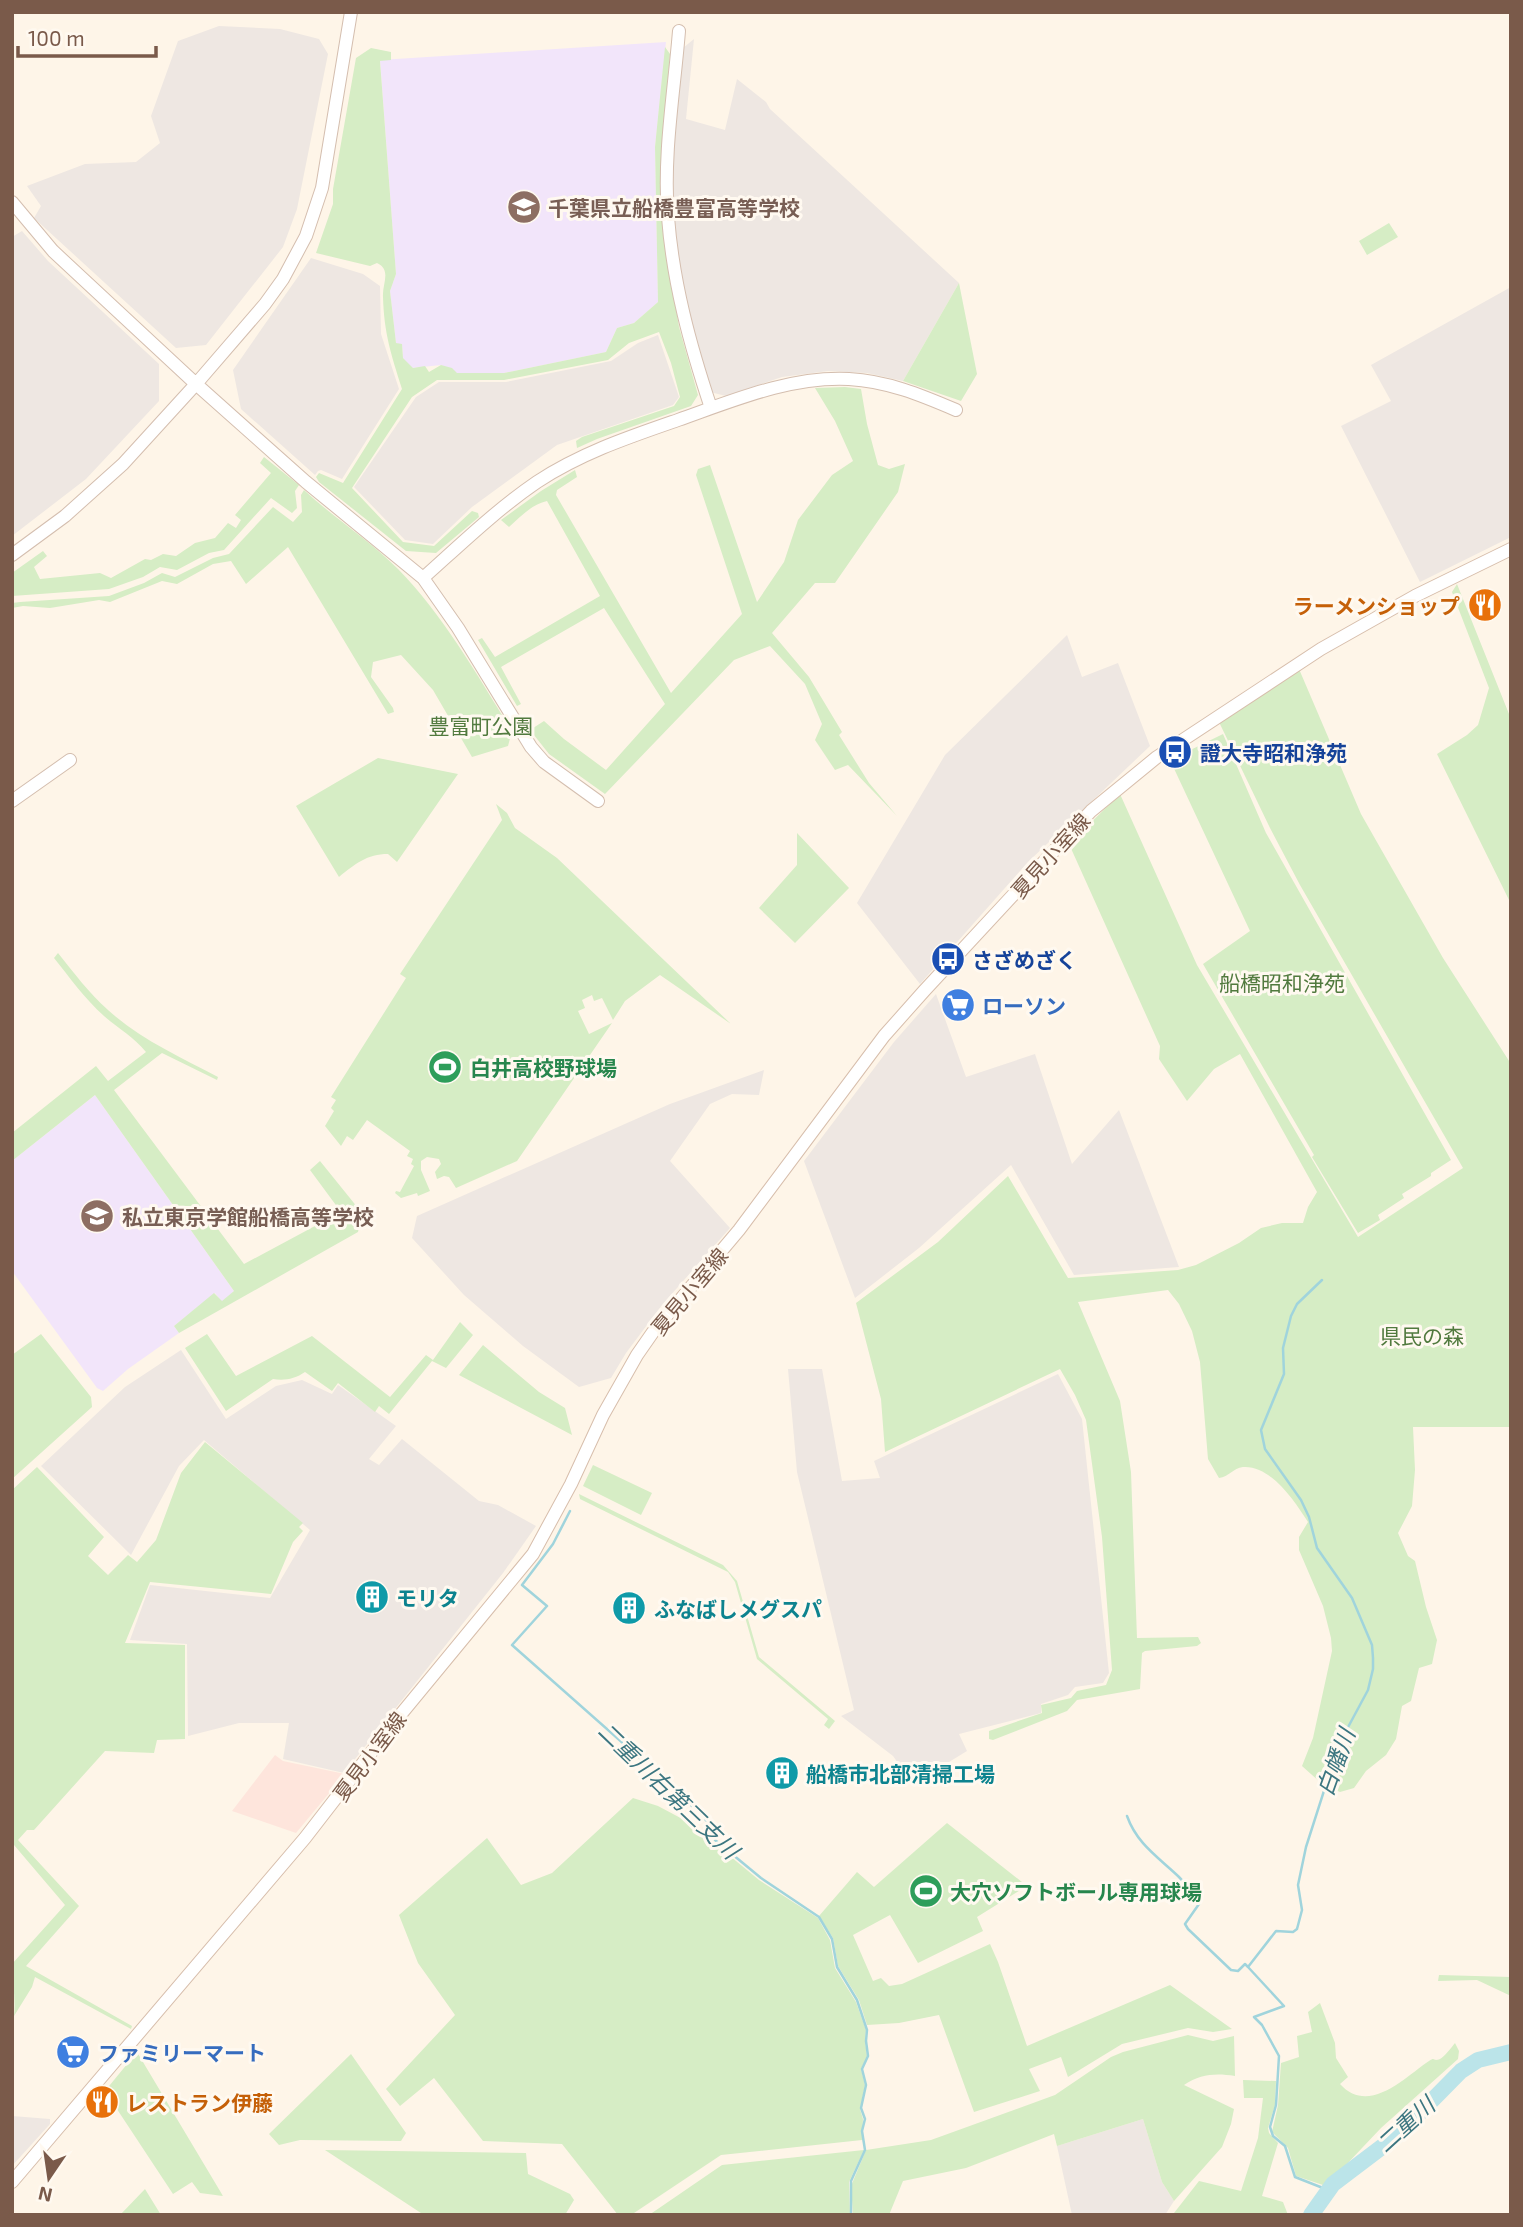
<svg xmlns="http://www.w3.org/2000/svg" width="1523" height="2227" viewBox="0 0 1523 2227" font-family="'Exo 2','Noto Sans JP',sans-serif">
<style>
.commercial{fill:#fee5dc}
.industrial{fill:#eee7e2}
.education{fill:#f2e5fa}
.green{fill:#d6edc5}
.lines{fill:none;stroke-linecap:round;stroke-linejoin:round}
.stream{stroke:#a0d4dc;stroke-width:2.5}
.river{stroke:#bbe4e9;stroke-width:16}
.tertiary-casing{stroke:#d4beaf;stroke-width:14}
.secondary-casing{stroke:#d7beac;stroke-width:14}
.tertiary{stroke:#fff;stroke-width:12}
.secondary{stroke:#fff;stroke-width:12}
.labels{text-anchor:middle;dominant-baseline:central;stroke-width:6;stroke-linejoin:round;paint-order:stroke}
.education-label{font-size:21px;font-weight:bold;fill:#785e54;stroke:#fff9f0;text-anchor:start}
.food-label{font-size:21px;font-weight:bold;fill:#c56008;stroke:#fff9f0;text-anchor:end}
.park-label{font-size:21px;fill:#517a3e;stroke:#fff9f0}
.transit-label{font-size:21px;font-weight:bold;fill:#164399;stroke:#fff9f0;text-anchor:start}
.street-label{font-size:21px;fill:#7a5a4a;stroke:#fff9f0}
.shop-label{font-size:21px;font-weight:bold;fill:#366cbe;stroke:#fff9f0;text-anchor:start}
.leisure-label{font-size:21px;font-weight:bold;fill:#27864d;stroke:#fff9f0;text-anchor:start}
.culture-label{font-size:21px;font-weight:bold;fill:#0d838f;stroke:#fff9f0;text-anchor:start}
.water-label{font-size:23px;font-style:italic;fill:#3c7680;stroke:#fff9f0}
</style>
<rect width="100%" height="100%" fill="#fef5e8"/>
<path class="commercial" d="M275,1755L283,1761L345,1774L296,1833L232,1811Z"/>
<path class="industrial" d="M219,26L280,29L319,39L328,54L297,209L283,247L206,345L176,348L34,218L41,206L27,186L85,164L136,162L160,143L151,116L178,41Z
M694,39L686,119L725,130L737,79L766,102L770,109L959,283L903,381L867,373L828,371L782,377L726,396L710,392L690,322L678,258L673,215V148L683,48Z
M22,231L48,261L159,364V401L86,479L12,536V237Z
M311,258L363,274L380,286L381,334L399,389L342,479L321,470L318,471L315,475L241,409L233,370Z
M1511,287V537L1420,582L1341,426L1391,401L1371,365Z
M658,335L679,397L673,405L557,445L472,507L433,544L405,540L354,487L416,397L439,382H506L611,361L638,343Z
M1067,635L1082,677L1118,663L1150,746L1028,862L920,984L857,903L945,755Z
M936,994L966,1077L1035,1054L1072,1164L1119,1110L1179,1267L1074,1275L1011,1165L919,1248L855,1298L804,1161L894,1042Z
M764,1070L759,1095L732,1094L710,1104L670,1161L730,1228L662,1305L626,1353L611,1378L579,1387L523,1346L464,1295L412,1238L417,1216L670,1104Z
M181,1350L226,1419L276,1386L302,1380L332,1394L338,1385L396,1426L369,1459L379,1465L402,1439L479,1501L498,1505L536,1526L503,1573L344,1773L283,1759L289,1723H239L188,1736L187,1644L130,1640L150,1585L270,1598L310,1530L204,1440L179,1466L131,1555L41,1466L125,1387Z
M788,1369H822L842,1481L880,1478L874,1461L1058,1374L1082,1419L1109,1673L1103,1683L1075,1687L1068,1695L1041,1704V1713L959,1734L967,1751L913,1784L893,1756L841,1716L854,1710L797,1472Z
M12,2116L50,2119V2124L12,2166Z
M1143,2119L1162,2182L1174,2201L1165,2215H1072L1057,2146Z"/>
<path class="education" d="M666,42L655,147L658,302L634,323L617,328L606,352L504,373H456L441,365L413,368L408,365L403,358L402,345L396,343L390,291L396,274L380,60Z
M95,1095L234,1291L222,1302L215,1293L174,1326L179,1333L128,1369L103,1391L97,1388L12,1271V1161Z"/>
<path class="green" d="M665,47L670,54L662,146L673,291L679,327L698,395L691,406L597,439L577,448L576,441L582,437L674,406L680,397L671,363L659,332L629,343L608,360L504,380H437L412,397L352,488L403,542L434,546L472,511L478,513L479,517L436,553L406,551L319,482L316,477L319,473L343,483L402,389C391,354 384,333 383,297C382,284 392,270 377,263L370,266L316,253L333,204V189L356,58L371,48L391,52V60L380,61L396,274L390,291L396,343L402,344L403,358L413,368L425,366L429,372L441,365L452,368L457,373H504L606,352L617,328L634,323L658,302L655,147Z
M1389,223L1398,237L1367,255L1359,241Z
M959,283L977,374L961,401L903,381Z
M845,387L861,389L867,424L878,465L889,469L905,464L898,492L835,583H815L772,633L809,677L842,732L839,735L869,783L897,816L848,765L835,770L815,740L822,724L805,684L770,646L734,660L605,794L549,754L530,730L544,721L564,739L606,770L665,704L604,608L501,667L521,704L517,706L478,640L482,638L495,657L600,596L547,501C532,504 520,517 509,527L501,520L541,491L575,470L577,477L557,490L556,495L671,693L742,614L696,475L698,469L710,465L757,602L784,562L798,520L832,475L853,461L835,421L815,388Z
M264,457L299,485L295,491L297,508L292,513L271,498L224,550L209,553L177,570L160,567L143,577L109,589L12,596V573L43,551L47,556L34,567L40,579L100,573L111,578L145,559L151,560L163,554L176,556L195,543L215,538L228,523L236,528L241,520L235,515L271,473L260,463Z
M304,490C334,518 369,540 398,569C444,616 477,675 512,731L508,746L472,757L433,690L401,655L373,662L371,677L393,708L394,712L388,714L288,547L246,584L231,561L213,564L177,584L162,581L110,602L99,600L50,608L23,606L12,608V603L20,602L109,596L144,583L162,573L175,577L213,558L229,554L273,507L293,522L302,512L301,495Z
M1457,584L1511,719V904L1437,754L1467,735L1478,725L1489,688L1452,592Z
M1299,669L1361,814L1443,958L1511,1064V1427H1413L1415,1470L1412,1506L1398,1533L1408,1556L1415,1561L1426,1607L1437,1640L1432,1664L1419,1668L1411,1701L1402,1706L1396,1739L1386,1755L1366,1771L1354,1788L1340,1792L1321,1783L1302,1766L1313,1738L1332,1651L1331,1638L1323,1606L1299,1550V1537L1308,1522C1295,1502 1271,1465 1243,1467C1233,1468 1229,1477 1219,1478L1208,1459L1200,1362L1192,1331L1179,1304L1168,1290L1078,1302L1120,1401L1131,1472L1137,1638L1198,1637L1201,1643L1197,1646L1145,1651L1142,1653L1140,1689L1077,1700L1067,1711L993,1740L989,1739V1731L1042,1713L1041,1705L1071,1698L1077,1691L1106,1685L1112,1670L1102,1537L1086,1420L1075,1395L1060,1369L885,1452L881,1399L856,1303L938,1242L1008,1176L1068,1278L1178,1270L1196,1265L1239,1243L1261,1228L1282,1223H1303L1308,1207L1317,1192L1240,1054L1214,1069L1187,1101L1159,1059L1160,1046L1069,844L1120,794L1197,965L1358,1237L1463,1168L1300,885L1270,828L1219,722Z
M1223,734L1266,833L1451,1160L1431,1173V1176L1402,1194L1404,1198L1378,1215L1380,1220L1358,1233L1312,1157L1314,1155L1203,964L1250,931L1170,760Z
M378,758L458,774L397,862L388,854C367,854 355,864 339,877L296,806Z
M496,804L507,813L515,828L557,858L731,1024L660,975L625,1001L613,1020L602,998L594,1001L592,995L582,1000L585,1008L578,1011L589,1034L612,1023L517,1161L456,1188L449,1177L444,1176L437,1179L435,1172L441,1164L439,1159L427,1157L421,1161V1170L430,1191L418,1196L417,1193L401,1198L395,1193L396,1191L400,1192L414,1166L411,1164L413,1159L407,1156L410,1151L367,1120L353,1140L347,1136L341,1146L325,1126L334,1111L331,1108L336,1100L331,1097L406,978L400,974L502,820Z
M797,833L849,888L795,943L759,908L797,865Z
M58,953C74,973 89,993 108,1010C140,1039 180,1057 218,1077L217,1080L162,1053L114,1090L244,1264L341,1212L310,1170L320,1161L362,1213L358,1232L179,1333L174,1326L214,1293L222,1301L234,1291L95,1095L12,1161V1133L96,1066L108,1081L146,1052C134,1037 119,1029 104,1016C85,999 70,978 54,958Z
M460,1322L473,1335L446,1368L432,1361L389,1414L379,1406L375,1412L338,1383L332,1391L305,1372C295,1379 284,1381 273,1379L226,1411L185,1348L207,1334L236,1376L312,1336L390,1397L426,1355L433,1360Z
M41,1334L91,1397L92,1407L12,1479V1355Z
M483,1345L539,1392L565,1408L572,1435L459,1375Z
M205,1442L303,1523L299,1527L303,1531L293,1542L271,1594L150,1582L125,1643L185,1645V1739L157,1740L154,1753L105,1751L34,1830H27L18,1840L79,1906L26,1966L132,2026L131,2029L35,1977L32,1987L14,2016C16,1998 12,1981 12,1964L65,1905L14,1845L12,1846V1490L37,1467L104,1537L88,1556L108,1575L128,1555L137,1562L156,1540L181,1473Z
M593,1465L652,1493L641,1515L583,1486Z
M579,1494L723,1565L737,1581L759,1657L835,1721L829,1729L824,1725L828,1719L757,1659L735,1582L728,1572L580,1499Z
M633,1798L658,1806L690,1823L759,1880L818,1918L830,1940L835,1968L856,2002L866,2030L865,2041L867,2056L861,2069L865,2085L860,2109L863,2119L862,2140L721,2155L631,2215H618L562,2144L483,2141L434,2078L400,2106L386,2089L455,2015L418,1963L399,1915L487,1838L521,1885L552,1873Z
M947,1823L1027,1886L977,1917L983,1931L918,1963L890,1915L853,1935L873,1981L881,1978L889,1986L902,1984L990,1944L998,1962L1027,2046L1170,1985L1232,2029L1213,2032L1188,2028L1122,2044L1068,2077L1061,2057L1029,2069L1040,2091L974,2112L939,2015L899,2023L867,2025L859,2000L838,1966L833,1938L819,1916L857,1872L874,1887Z
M1439,1975L1511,1977V1996L1477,1980L1438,1981Z
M1320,2003L1335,2043L1336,2058L1348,2077L1340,2084C1369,2116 1405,2077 1429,2061C1436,2056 1432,2062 1440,2059C1445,2056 1451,2048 1455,2043L1459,2051L1458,2059L1381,2128L1326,2186L1296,2176L1288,2148L1272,2132L1278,2105L1281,2063L1299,2057L1297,2036L1312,2032L1308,2012Z
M1188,2035L1213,2041L1234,2036L1235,2076C1215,2073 1201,2074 1184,2085L1234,2109L1231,2124L1222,2147L1174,2201L1162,2182L1143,2119L1057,2146L1054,2134L966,2168L903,2181L889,2215H853L851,2186L866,2150L931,2140L1055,2095L1111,2057L1123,2052Z
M137,2052L223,2196L200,2193L192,2182L173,2194L105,2091Z
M351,2054L406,2133L401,2141L300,2140L279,2145L269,2134Z
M1243,2080L1276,2081L1275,2105L1268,2128L1269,2133L1278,2143L1262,2196L1283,2202L1288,2215H1175L1174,2213L1199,2181L1241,2191L1258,2138L1263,2098H1244Z
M325,2150L526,2153L528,2174L570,2194L574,2200L565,2215H424Z
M864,2150L849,2182L850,2215H649L722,2165Z
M145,2189L161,2215H120Z"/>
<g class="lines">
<path class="stream" d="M1322,1280L1297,1304L1291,1316L1283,1348L1284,1374L1261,1430L1265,1449L1301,1500L1309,1517L1317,1548L1352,1598L1372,1645L1373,1658V1669L1368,1690L1339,1744L1306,1847L1298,1885L1302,1910L1297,1929L1293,1932L1276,1931L1248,1967L1284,2006L1254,2017L1262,2025L1279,2056L1276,2105L1270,2127L1273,2136L1285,2146L1295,2177L1328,2190
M570,1511L553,1544L522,1585L547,1606L512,1645L677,1791L712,1826L715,1840L761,1878L819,1917L832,1939L837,1967L857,2000L867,2030L866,2041L868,2056L862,2069L866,2085L861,2108L865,2119L862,2131L865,2150L851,2181V2215
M1127,1816C1137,1844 1158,1857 1179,1877C1187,1885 1193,1895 1199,1904L1185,1924L1188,1929L1231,1970L1238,1971L1245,1964L1248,1967"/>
<path class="river" d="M1311,2215L1333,2184L1399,2134L1461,2071L1478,2060L1511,2052"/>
<g class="tertiary-casing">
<path id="tertiary" d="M679,31C674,93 663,154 668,217C673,283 690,345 711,408
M12,202L53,251L196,384L306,482L423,578L458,628L531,747L544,762L598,801
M12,555L65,516L123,464L196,384L265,304L283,279L306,236L322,188L351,12
M423,578C460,545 496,510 537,482C581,453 629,437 678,420C732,401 790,376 849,379C887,381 921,395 956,410
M12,801L70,760"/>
</g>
<g class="secondary-casing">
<path id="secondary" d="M12,2182L305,1838L397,1719L533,1554L571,1484L603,1415L637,1355L653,1332L739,1230L884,1036L924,991L1091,811L1157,757L1321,649L1415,596L1511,549"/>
</g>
<use href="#tertiary" class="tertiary"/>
<use href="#secondary" class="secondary"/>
</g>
<defs>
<g id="school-disc" transform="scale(1.75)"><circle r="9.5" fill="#8d6e63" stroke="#fff9f0"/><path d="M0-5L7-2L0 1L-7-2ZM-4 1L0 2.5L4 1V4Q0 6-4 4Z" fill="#fff"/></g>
<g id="restaurant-disc" transform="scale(1.75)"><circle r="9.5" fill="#e8710a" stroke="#fff9f0"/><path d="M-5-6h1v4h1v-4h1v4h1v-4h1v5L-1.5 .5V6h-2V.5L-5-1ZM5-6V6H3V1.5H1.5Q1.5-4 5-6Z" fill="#fff"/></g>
<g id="bus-disc" transform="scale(1.75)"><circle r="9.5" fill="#1a4fb4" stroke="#fff9f0"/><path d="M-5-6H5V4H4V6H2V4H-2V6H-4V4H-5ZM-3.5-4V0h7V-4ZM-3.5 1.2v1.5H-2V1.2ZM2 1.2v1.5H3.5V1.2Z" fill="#fff"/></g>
<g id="supermarket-disc" transform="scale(1.75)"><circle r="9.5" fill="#3f7fe0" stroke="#fff9f0"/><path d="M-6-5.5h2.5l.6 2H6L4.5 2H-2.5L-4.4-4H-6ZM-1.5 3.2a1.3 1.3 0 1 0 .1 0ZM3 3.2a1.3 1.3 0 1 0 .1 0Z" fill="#fff"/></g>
<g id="stadium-disc" transform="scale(1.75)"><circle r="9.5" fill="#2e9e5b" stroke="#fff9f0"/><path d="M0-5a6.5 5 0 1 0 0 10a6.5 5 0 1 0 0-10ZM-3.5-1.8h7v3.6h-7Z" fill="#fff"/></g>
<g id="building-disc" transform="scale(1.75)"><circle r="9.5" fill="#0f9aa8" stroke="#fff9f0"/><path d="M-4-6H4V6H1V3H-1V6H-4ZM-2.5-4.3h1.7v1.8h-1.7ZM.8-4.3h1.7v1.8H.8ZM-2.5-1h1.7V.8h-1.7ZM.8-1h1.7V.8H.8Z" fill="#fff"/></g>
</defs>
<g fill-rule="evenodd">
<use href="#school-disc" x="524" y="207"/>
<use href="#restaurant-disc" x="1485" y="605"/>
<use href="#bus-disc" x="1175" y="752"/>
<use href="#bus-disc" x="948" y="959"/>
<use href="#supermarket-disc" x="958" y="1005"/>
<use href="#stadium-disc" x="445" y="1067"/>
<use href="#school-disc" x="97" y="1216"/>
<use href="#building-disc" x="372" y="1597"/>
<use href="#building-disc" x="629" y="1608"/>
<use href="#building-disc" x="782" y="1773"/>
<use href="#stadium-disc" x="926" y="1891"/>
<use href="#supermarket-disc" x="73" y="2052"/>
<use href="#restaurant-disc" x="102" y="2102"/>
</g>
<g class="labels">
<g class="education-label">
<text x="548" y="207">千葉県立船橋豊富高等学校</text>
<text x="122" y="1216">私立東京学館船橋高等学校</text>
</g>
<g class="food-label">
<text x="1460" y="605">ラーメンショップ</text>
<text x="126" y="2102" text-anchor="start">レストラン伊藤</text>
</g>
<g class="park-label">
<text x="481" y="725">豊富町公園</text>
<text x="1282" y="982">船橋昭和浄苑</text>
<text x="1422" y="1335">県民の森</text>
</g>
<g class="transit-label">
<text x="1200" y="752">證大寺昭和浄苑</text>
<text x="972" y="959">さざめざく</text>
</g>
<g class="street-label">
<text transform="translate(1050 855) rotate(-48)">夏見小室線</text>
<text transform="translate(689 1291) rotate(-50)">夏見小室線</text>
<text transform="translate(369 1756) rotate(-53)">夏見小室線</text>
</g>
<g class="shop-label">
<text x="982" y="1005">ローソン</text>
<text x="98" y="2052">ファミリーマート</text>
</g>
<g class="leisure-label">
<text x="470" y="1067">白井高校野球場</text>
<text x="950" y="1891">大穴ソフトボール専用球場</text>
</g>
<g class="culture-label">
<text x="396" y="1597">モリタ</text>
<text x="654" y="1608">ふなばしメグスパ</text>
<text x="806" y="1773">船橋市北部清掃工場</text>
</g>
<g class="water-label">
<text transform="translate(1335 1762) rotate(-70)">白幡川</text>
<text transform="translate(669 1790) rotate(44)">二重川右第三支川</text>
<text transform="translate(1405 2124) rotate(-42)">二重川</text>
</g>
</g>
<rect width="1523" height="2227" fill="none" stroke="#7a5a4a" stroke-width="28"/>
<g transform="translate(49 2178) rotate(193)" stroke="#fff9f0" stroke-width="5" paint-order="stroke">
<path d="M0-5L12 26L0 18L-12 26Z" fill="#7a5a4a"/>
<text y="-10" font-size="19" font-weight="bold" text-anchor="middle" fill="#7a5a4a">N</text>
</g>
<path d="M18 46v10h138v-10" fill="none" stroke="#7a5a4a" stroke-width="3.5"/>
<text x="28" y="46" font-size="21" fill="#7a5a4a" stroke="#fff9f0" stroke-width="5" paint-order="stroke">100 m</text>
</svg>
